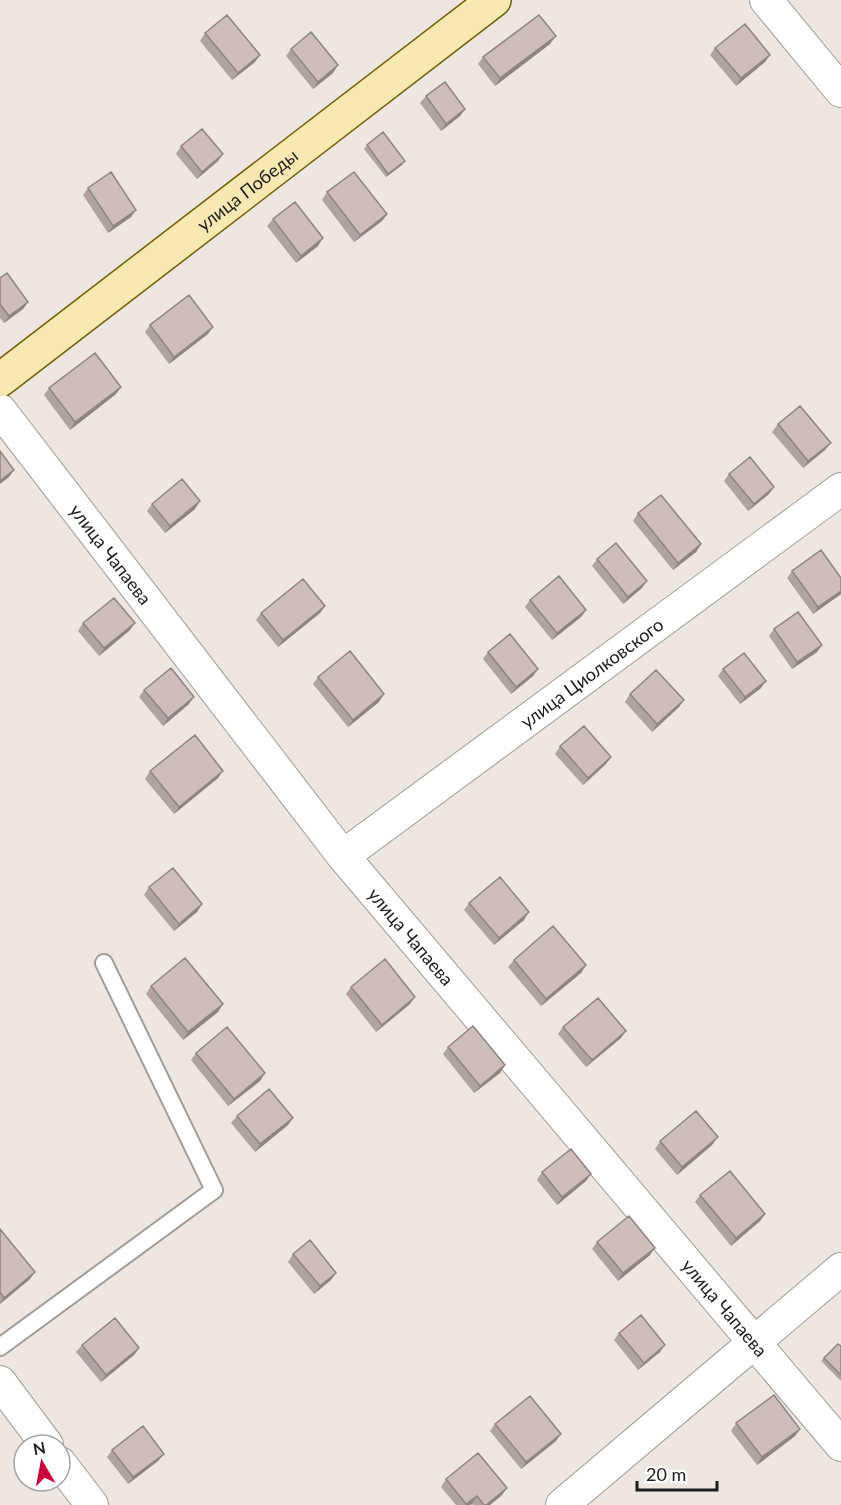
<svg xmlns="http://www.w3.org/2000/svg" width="841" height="1505" viewBox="0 0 841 1505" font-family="Lato,sans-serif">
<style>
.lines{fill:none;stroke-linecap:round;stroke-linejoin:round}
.lane-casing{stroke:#9d9d9d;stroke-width:20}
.street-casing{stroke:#9d9d9d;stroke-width:34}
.secondary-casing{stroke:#725d04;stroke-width:36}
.lane{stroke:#fff;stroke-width:16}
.street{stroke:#fff;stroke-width:32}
.secondary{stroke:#fae8b3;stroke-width:33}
.wall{fill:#b0a3a1}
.shaded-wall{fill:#908483}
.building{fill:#cdbdbb;stroke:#908483;stroke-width:1.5}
.labels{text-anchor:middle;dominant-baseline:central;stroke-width:4.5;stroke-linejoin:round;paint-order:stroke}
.street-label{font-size:18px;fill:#1c1c1c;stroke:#fff}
</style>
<rect width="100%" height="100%" fill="#eee6e1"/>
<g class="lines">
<g class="lane-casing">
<path id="lane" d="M0,1347L214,1190L104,963"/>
</g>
<g class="street-casing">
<g id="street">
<path d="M766,0L841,91"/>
<path id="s1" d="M0,410L343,856L841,1445"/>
<path id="s2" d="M343,856L841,489"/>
<path d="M0,1382L47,1445"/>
<path d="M60,1463L92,1505"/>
<path d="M562,1505L841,1269"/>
</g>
</g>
<g class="secondary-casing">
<g id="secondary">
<path id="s3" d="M0,380L494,0"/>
</g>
</g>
<use href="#lane" class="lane"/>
<use href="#street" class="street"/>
<use href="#secondary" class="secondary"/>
</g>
<path class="wall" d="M205,33L255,62L232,80L200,41Z
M550,44L495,86L478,64L483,57Z
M715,48L770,55L765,62L736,86L710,55Z
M291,49L333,73L313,89L286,56Z
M426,96L465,109L460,116L441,131L420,103Z
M367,145L402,165L386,177L364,149Z
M181,146L218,161L197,179L176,154Z
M88,188L131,217L108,233L83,195Z
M327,192L387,214L382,221L354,242L322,200Z
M273,219L318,246L296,263L267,226Z
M0,278L28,302L23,309L4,323L0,318Z
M150,325L208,334L169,364L145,332Z
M121,387L116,394L70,430L44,395L49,388Z
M778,424L825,450L803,468L772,432Z
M729,474L774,487L769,494L748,511L724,481Z
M152,504L195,509L165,533L147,511Z
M638,513L701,544L696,552L673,570L633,521Z
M597,559L642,588L623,604L592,566Z
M792,571L841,578V594L813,614L787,578Z
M530,600L586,610L581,617L552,640L525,607Z
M325,606L320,613L278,647L256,620L261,613Z
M83,623L130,630L99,656L78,631Z
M774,629L822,645L817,652L792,669L769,636Z
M488,652L538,669L533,676L511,694L483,659Z
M723,669L761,688L740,704L718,676Z
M318,677L379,702L348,727L313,684Z
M144,690L189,704L163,726L139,697Z
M630,694L679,707L652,732L625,702Z
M560,746L611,757L606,764L583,785L555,754Z
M150,771L218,778L174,814L145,779Z
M149,887L202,904L197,912L174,931L144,895Z
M469,903L524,920L494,945L464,910Z
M514,960L586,965L581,973L541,1006L508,967Z
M151,986L223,1004L218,1012L183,1040L146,994Z
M351,987L410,1004L376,1032L346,994Z
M563,1027L621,1038L586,1067L558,1034Z
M448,1047L505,1065L500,1073L474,1093L443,1054Z
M196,1053L265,1073L260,1081L228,1106L191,1060Z
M237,1116L288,1125L255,1152L231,1123Z
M660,1141L712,1145L677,1175L655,1149Z
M542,1172L591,1174L586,1181L557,1205L537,1180Z
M700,1195L765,1214L760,1221L731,1246L695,1202Z
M0,1230L30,1279L0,1304Z
M597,1242L650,1255L618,1281L592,1249Z
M293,1254L336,1273L331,1280L314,1294L288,1262Z
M619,1333L660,1352L638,1370L614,1340Z
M82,1345L139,1348L134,1355L101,1382L76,1352Z
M841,1346V1381L821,1361L824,1358Z
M736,1423L800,1429L795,1436L757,1465L731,1431Z
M495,1424L556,1441L521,1469L490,1431Z
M112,1450L164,1454L158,1461L128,1484L107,1457Z
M446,1479L502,1495L490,1505H473L472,1504L470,1505H456L441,1487Z"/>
<path class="shaded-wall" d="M556,36L550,44L495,86L500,78Z
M260,55L255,62L232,80L238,73Z
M770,55L765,62L736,86L741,78Z
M338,65L333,73L313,89L318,82Z
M465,109L460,116L441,131L446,124Z
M223,154L218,161L197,179L202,172Z
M405,161L402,165L386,177L388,174Z
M136,210L131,217L108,233L113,226Z
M387,214L382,221L354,242L360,235Z
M323,238L318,246L296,263L301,256Z
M28,302L23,309L4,323L9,316Z
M213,327L208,334L169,364L174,357Z
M121,387L116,394L70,430L75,422Z
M831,443L825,450L803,468L808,461Z
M14,470L9,477L0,484V481Z
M774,487L769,494L748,511L754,504Z
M200,501L195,509L165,533L170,526Z
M701,544L696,552L673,570L678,563Z
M647,581L642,588L623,604L628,597Z
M841,591V594L813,614L818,607Z
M325,606L320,613L278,647L283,640Z
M586,610L581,617L552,640L557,633Z
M135,623L130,630L99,656L104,648Z
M822,645L817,652L792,669L797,662Z
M538,669L533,676L511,694L516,687Z
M766,681L761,688L740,704L745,697Z
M384,694L379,702L348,727L353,720Z
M194,697L189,704L163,726L168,718Z
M684,700L679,707L652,732L657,724Z
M611,757L606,764L583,785L588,778Z
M223,771L218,778L174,814L179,807Z
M202,904L197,912L174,931L179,924Z
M529,912L524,920L494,945L499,938Z
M586,965L581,973L541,1006L546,999Z
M415,997L410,1004L376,1032L382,1025Z
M223,1004L218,1012L183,1040L188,1032Z
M626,1031L621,1038L586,1067L592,1060Z
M505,1065L500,1073L474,1093L480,1086Z
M265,1073L260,1081L228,1106L234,1099Z
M293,1118L288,1125L255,1152L260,1144Z
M718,1137L712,1145L677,1175L682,1167Z
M591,1174L586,1181L557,1205L562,1197Z
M765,1214L760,1221L731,1246L736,1238Z
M655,1248L650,1255L618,1281L623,1273Z
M35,1272L30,1279L0,1304L4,1298Z
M336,1273L331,1280L314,1294L320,1286Z
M665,1345L660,1352L638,1370L644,1363Z
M139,1348L134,1355L101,1382L106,1375Z
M800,1429L795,1436L757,1465L762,1457Z
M561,1434L556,1441L521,1469L526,1462Z
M164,1454L158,1461L128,1484L133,1477Z
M507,1488L502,1495L490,1505H486Z
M477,1496L472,1504L470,1505H466Z"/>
<path class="building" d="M227,15L260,55L238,73L205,33Z
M539,15L556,36L500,78L483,57Z
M745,24L770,55L741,78L715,48Z
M311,32L338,65L318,82L291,49Z
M445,82L465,109L446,124L426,96Z
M202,129L223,154L202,172L181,146Z
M383,132L405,161L388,174L367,145Z
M111,172L136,210L113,226L88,188Z
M354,172L387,214L360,235L327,192Z
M295,202L323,238L301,256L273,219Z
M7,273L28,302L9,316L0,304V278Z
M189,295L213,327L174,357L150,325Z
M95,353L121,387L75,422L49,388Z
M800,406L831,443L808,461L778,424Z
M0,451L14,470L0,481Z
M750,457L774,487L754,504L729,474Z
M182,479L200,501L170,526L152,504Z
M661,495L701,544L678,563L638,513Z
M616,543L647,581L628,597L597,559Z
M821,550L841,578V591L818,607L792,571Z
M559,576L586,610L557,633L530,600Z
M303,579L325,606L283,640L261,613Z
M114,598L135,623L104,648L83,623Z
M798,612L822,645L797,662L774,629Z
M510,634L538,669L516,687L488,652Z
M350,651L384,694L353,720L318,677Z
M744,653L766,681L745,697L723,669Z
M171,668L194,697L168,718L144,690Z
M656,670L684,700L657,724L630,694Z
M584,726L611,757L588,778L560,746Z
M195,735L223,771L179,807L150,771Z
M173,868L202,904L179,924L149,887Z
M500,877L529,912L499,938L469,903Z
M553,926L586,965L546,999L514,960Z
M185,958L223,1004L188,1032L151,986Z
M385,959L415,997L382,1025L351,987Z
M598,998L626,1031L592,1060L563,1027Z
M473,1026L505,1065L480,1086L448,1047Z
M227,1027L265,1073L234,1099L196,1053Z
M269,1089L293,1118L260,1144L237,1116Z
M696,1111L718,1137L682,1167L660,1141Z
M571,1149L591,1174L562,1197L542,1172Z
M730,1171L765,1214L736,1238L700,1195Z
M629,1216L655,1248L623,1273L597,1242Z
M0,1229L35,1272L4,1298L0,1292Z
M310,1240L336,1273L320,1286L293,1254Z
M641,1315L665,1345L644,1363L619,1333Z
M115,1318L139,1348L106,1375L82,1345Z
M838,1344L841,1346V1375L824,1358Z
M774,1395L800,1429L762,1457L736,1423Z
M530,1396L561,1434L526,1462L495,1424Z
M143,1426L164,1454L133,1477L112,1450Z
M478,1453L507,1488L486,1505H484L477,1496L466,1504L446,1479Z"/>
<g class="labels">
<g class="street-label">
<text stroke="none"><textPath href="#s3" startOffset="312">улица Победы</textPath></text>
<text stroke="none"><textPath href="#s1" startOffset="182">улица Чапаева</textPath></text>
<text stroke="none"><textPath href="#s2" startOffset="309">улица Циолковского</textPath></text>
<text stroke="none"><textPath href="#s1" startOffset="668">улица Чапаева</textPath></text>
<text stroke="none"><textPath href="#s1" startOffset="1154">улица Чапаева</textPath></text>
</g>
</g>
<g transform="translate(42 1463) rotate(350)"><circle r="28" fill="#ffffff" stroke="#a4a4a4" stroke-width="1.5"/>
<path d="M0-4.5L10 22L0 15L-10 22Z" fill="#c8003c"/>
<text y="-9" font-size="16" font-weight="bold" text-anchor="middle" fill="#1c1c1c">N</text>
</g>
<path d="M637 1481v9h80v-9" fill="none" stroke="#1c1c1c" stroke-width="3"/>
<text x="646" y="1481" font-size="18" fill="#1c1c1c" stroke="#ffffff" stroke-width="4.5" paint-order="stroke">20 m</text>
</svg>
